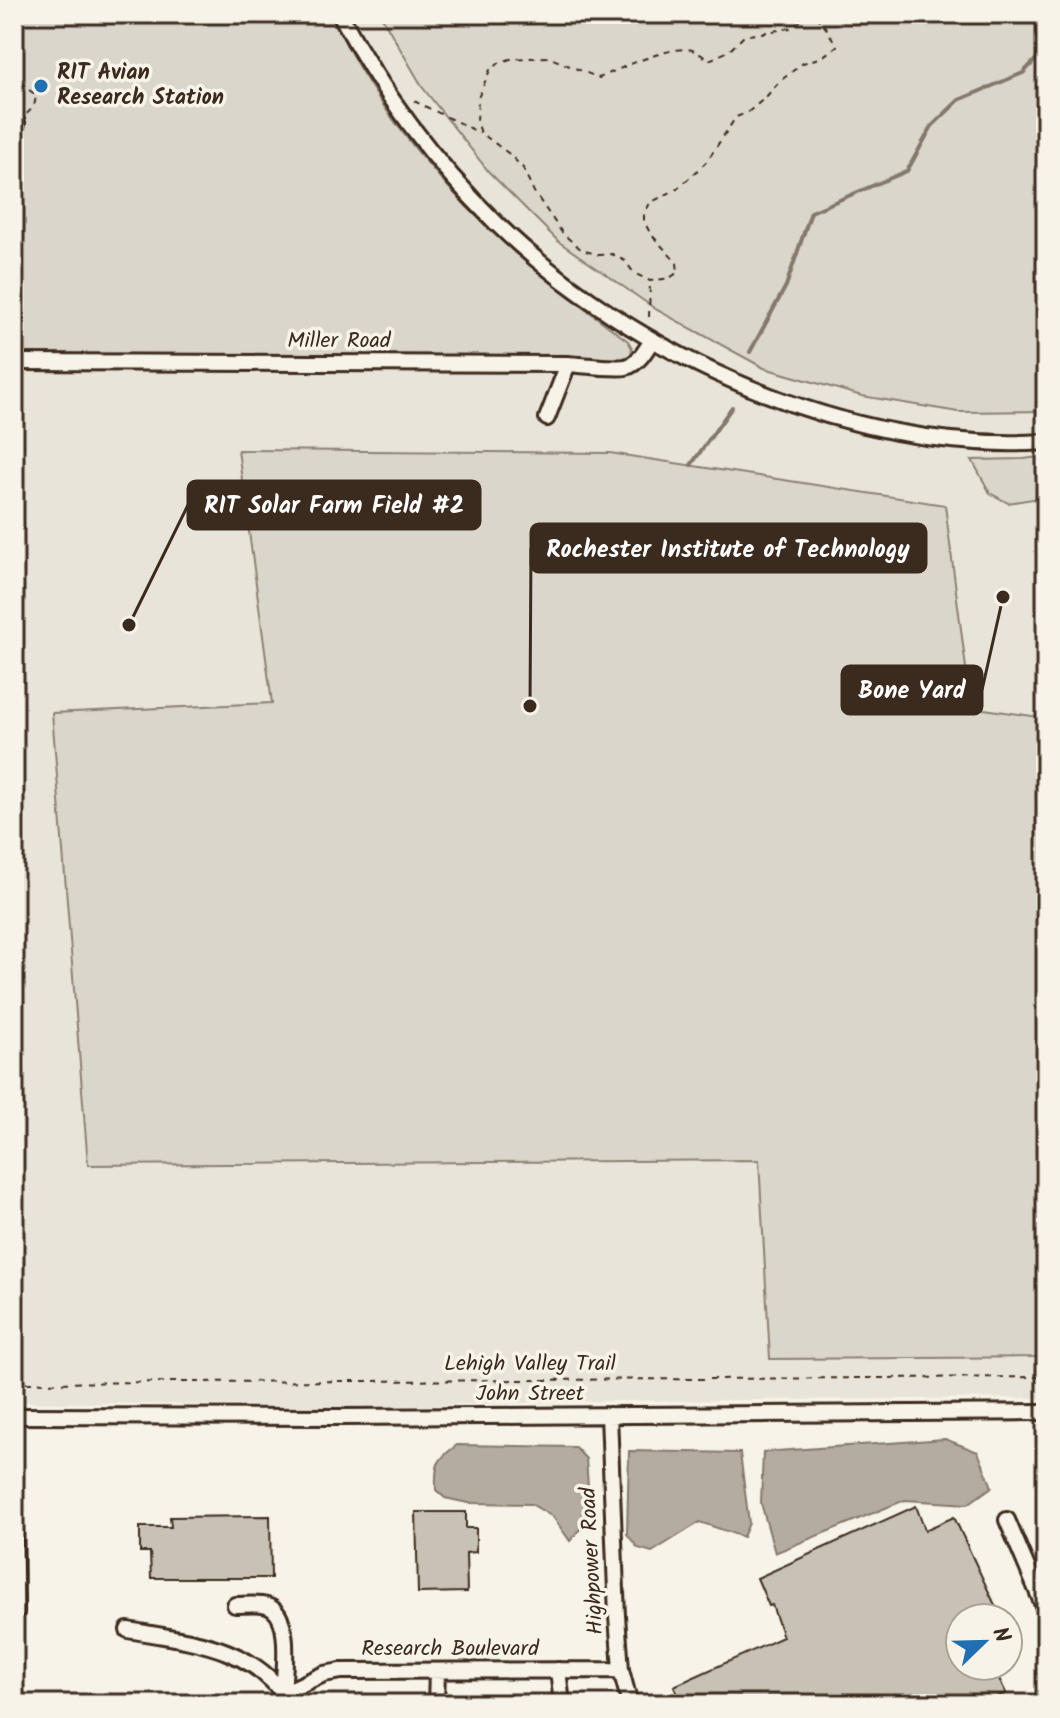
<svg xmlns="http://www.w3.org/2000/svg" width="1060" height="1718" viewBox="0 0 1060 1718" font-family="Kalam,sans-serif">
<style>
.built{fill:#e9e4d9}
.green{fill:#dbd6cb;stroke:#8b8074;stroke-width:2}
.water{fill:#b4aca0;stroke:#84786c;stroke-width:2}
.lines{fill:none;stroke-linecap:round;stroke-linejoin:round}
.stream{stroke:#84786c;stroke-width:4}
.building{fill:#c8c1b6;stroke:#3b2a1e;stroke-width:2}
.minor-casing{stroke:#3b2a1e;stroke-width:20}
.path{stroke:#3b2a1e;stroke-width:2;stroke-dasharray:6 6;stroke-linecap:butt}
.minor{stroke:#f7f3e8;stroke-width:14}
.poi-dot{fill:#1f6fb2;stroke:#f7f3e8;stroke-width:3}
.labels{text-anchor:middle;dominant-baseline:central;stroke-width:7;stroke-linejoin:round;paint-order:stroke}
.poi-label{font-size:22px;font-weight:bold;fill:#3b2a1e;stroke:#f7f3e8;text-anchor:start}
.street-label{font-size:22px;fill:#3b2a1e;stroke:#f7f3e8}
.leader{fill:none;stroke:#3b2a1e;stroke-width:3}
.callout-dot{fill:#3b2a1e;stroke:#f7f3e8;stroke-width:3}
.callout{fill:#3b2a1e;stroke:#3b2a1e;stroke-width:3}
.callout-label{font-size:24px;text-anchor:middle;font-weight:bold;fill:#fff}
</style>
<rect width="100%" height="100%" fill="#f7f3e8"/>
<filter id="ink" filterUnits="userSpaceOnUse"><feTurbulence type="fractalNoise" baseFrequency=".0125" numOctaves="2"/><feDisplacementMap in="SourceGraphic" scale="16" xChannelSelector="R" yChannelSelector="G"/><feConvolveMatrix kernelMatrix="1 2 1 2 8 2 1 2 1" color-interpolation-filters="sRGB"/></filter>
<g filter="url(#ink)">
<path class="built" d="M14,14H1046V1398L612,1401L347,1407L14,1402Z"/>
<path class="green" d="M14,14H331C376,111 449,198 531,266C562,292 595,316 628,341L632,348L631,355L621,359L14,358Z
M380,14H1046V411L958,412L862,396L764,368L657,310L559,242L489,172L423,88Z
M238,450L610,453L945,505L971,707L1046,718V1357L770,1359L759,1160L88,1165L52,713L272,703Z
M1046,456V497L1008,503L990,493L972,460L1024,459Z"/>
<path class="water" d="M945,1439L978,1452L992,1487L968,1504L905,1500L775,1553L761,1503L763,1452Z
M457,1445L575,1447L586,1459L588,1486L580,1529L570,1541L553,1517L531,1504L468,1503L445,1498L436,1490C435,1465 436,1460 457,1445Z
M629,1451L740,1453L749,1523L743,1537L700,1522L652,1552L638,1548L627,1534Z"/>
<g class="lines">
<path class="stream" d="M1032,14L1046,23
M750,352L786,286L811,212L907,171L932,126L959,100L1023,73L1046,49
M691,465L732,407"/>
</g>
<path class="building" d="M916,1506L925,1530L954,1517L1001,1618H960V1666H993L1006,1693L982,1704H815L811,1696L794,1704H682L674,1686L783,1637L772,1605L769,1606L757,1578Z
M416,1512H466V1528H476V1552L466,1553L467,1592L418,1593Z
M270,1516L271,1578H151L150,1552H140V1527H171L170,1517Z"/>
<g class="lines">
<g class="minor-casing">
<path id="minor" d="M340,14C381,91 434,162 496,223C634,357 851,455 1046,442
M14,129L17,123
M14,362L568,364C581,365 615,369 626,367C638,364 646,350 652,340
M547,418L568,364
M609,1415L617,1616L621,1670L630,1704
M14,1416L341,1417L1046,1412
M1007,1520L1046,1612
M14,1523L16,1612
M235,1605C244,1605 258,1603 267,1606C293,1614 284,1672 283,1693
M128,1630C189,1641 255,1645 290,1704
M558,1670L562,1704
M283,1693L324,1674L341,1671L621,1670
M436,1704L437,1671"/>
</g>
<path class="path" d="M810,14L791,28L744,36L729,51L709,60C704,57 698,52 692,50C672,44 619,69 599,78L548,57L510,59L499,63L490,70L478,98L477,122L481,133L508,153L523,168L534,192L563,234L582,250L599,255L612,254L625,261L634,273L650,281L670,278L678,272L677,263L650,233L644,221V214L650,203L677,189L695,173L707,161L736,117L747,113L765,98L780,81L803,63L822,57L837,46L826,28L814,14
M29,90L35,94C38,108 26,113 17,123L16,106L20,93Z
M414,101L480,133
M649,317L650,282
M14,1383L1046,1377"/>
<use href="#minor" class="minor"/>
</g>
</g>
<circle class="poi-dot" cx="41" cy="86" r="8"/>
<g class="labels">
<g class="poi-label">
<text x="57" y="73">RIT Avian<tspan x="57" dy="25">Research Station</tspan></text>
</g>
<g class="street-label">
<text x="339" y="341">Miller Road</text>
<text x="530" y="1364">Lehigh Valley Trail</text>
<text x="530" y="1394">John Street</text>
<text transform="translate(593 1561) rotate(-93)">Highpower Road</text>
<text x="450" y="1649">Research Boulevard</text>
</g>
</g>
<path class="leader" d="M129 625L188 505M530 706L531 548M1003 597L982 690"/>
<g class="callout-dot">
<circle cx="129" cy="625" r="8"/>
<circle cx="530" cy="706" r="8"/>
<circle cx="1003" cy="597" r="8"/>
</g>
<g class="callout">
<rect x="188" y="481" width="292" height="48" rx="8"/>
<rect x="531" y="524" width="395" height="48" rx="8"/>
<rect x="842" y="666" width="140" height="48" rx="8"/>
</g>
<g class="callout-label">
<text x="334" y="513">RIT Solar Farm Field #2</text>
<text x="728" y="557">Rochester Institute of Technology</text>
<text x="912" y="698">Bone Yard</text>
</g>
<rect width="1060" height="1718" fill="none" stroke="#f7f3e8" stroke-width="48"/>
<rect x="24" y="24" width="1012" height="1670" fill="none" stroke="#3b2a1e" stroke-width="3" filter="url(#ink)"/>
<g transform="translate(984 1642) rotate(67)"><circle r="38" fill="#f7f3e8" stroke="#aca397" stroke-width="2"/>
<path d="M0-6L14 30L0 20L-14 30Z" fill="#1f6fb2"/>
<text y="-12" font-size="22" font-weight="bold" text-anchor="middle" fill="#3b2a1e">N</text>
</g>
</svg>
